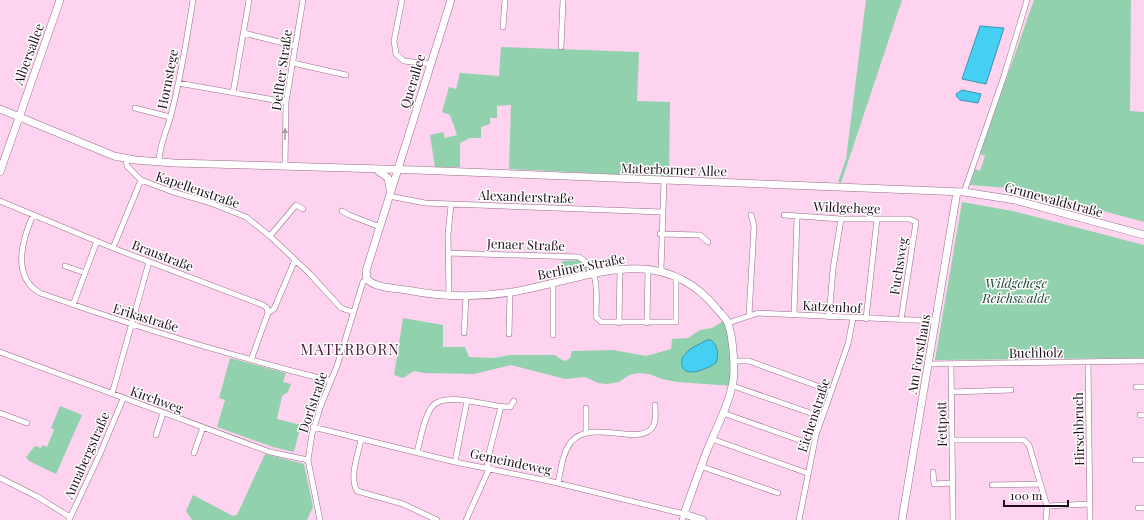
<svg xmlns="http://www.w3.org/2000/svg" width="1144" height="520" viewBox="0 0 1144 520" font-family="'Playfair Display',serif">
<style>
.green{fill:#91d1ad}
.water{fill:#44cff3;stroke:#3995b2}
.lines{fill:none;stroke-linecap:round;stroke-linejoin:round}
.street-casing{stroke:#9a6a8b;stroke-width:6}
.secondary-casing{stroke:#9a6a8b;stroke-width:8}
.street{stroke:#fff;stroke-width:5}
.secondary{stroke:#fff;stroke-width:7}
.oneway{fill:#a59ea3}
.labels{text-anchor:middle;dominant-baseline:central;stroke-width:3;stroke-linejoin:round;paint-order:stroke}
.street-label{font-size:13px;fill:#1f0d1a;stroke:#fff}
.park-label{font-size:13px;font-style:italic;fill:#1b4731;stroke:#fff}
.quarter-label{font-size:15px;letter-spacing:1px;fill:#411936;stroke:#fff}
</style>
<rect width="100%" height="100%" fill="#fed3ef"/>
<path class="green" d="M866,0H902L841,183L838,182L846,159Z
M1034,0H1131L1130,111L1144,112V222L1022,189L970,185L975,169L980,171L985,156L980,154Z
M501,47L639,52L637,101L670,102L669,174L672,177L509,169L511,105L497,106V118H490V124L481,127V138H470L460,143V167H435L430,135L443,132L445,138L457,135L450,115L442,112L449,87L456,89L460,73L499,76Z
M962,202L1013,211L1144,245V358L935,360Z
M578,260L585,263L587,270L584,274L562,279V261Z
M403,318L443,325V347H465L469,357L494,358L510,355H555L562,360L566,361L570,358L572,351L613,350L646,356L671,349L672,339L688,338L700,330L712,328L725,320L728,323L733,386L677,382L662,379L649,374L638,373L629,375L619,382L607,384L598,383L585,377L565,379L511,365L474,374L424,373L414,371L403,378L394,375Z
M230,358L286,373L283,382L291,384L288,392L282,396L277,419L301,425L294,452L273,447L217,427L225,400L219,398Z
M60,406L82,415L56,474L29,461L26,457L35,446L41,448L43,445L47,447L54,430L51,428Z
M265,454L304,464L313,507L307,520H192L186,511L193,495L233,516L237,515Z"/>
<path class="water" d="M980,26L1004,28L986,84L962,79Z
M962,90L981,94L978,103L960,100L957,97L956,94Z
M707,340H711C718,346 719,354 716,363C707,369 678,382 682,358L690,349Z"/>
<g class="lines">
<g class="street-casing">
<path id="street" d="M402,0L394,41L396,54L404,61L430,64
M503,27L505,0
M244,33L295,46
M561,47L563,0
M293,63L346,75
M178,83L286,102
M233,93L249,0
M135,108L170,117
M126,158L127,166L141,180L173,192L208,202L246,217L271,237L310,274L341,308L353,312
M159,162C159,145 167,131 171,115C181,77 187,38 193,0
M285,167L286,102L303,0
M964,192L1004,76L1027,0
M389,196L425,203L662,212
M0,201L113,248L263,305L267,308L268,313L251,360
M342,211L349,215L380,227
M33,215C22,240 11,276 40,293C135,327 232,356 331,381
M784,215L841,219H909L916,222L901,320
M660,234L700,235L708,242
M270,236L296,205L303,209
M113,248L141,180
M448,253L579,257C601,270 596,294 596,317L601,322H676V277
M65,266L85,273
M661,270L664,181
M449,296L448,234L451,205
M73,305L97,241
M268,313L274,309L295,260
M749,315L754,226L751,215
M794,315L797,216
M829,317L833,269L841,219
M866,319L877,219
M619,323L620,268
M647,323L648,268
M728,323L758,313L936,321
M464,333L466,297
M509,334L510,293
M553,335V284
M0,352L270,452L308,460
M734,361H749L831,391
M1088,362L1090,520
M929,364L1144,361
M951,364L953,520
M733,386L822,417
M1136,387H1144
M951,392L1011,390
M112,394L149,262
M0,413L27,423
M723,413L802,441
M1140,415H1144
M313,427L455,462L549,481L684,514L682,520
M586,433V408
M156,435L163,413
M712,439L807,473
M361,440C358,455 349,477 357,491L403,504L437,520
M952,440H1024L1029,445L1047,506L1046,520
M417,452C421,438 423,420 431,408C443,389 491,408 510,407L514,401
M194,453L203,427
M1135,460H1144
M455,462L467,401
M700,466L778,493
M933,472L934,484L953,483
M0,478L36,496L70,517
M558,483C561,470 562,454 571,442C591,419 636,445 651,429C657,423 655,413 655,405
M992,485L1040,484
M1047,506L1090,504
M1138,508H1144
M69,520L99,456L123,399
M320,520L308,460L312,434L321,405L337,366L363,282L367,279
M466,520L489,469L487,461L501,407
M799,520L816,435L848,344L853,318"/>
</g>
<g class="secondary-casing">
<path id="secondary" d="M451,0L366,271L367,279C375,288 395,288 407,290C442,297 476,298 512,292C585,280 660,238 717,309C720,313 726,318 728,323C733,337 736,373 732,386C728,407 717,426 709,446C700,468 692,491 684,514L703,520
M0,109L114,156L135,160L174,163L416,170L964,192L1015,200L1144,235
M377,170L388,178L390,189
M0,172L60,0
M902,520L957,192"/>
</g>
<use href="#street" class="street"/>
<use href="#secondary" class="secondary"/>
</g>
<defs><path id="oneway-solid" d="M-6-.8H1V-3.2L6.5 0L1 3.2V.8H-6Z"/></defs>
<use class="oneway" href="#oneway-solid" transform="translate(285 134) rotate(-89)"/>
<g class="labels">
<g class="street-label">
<text transform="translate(28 54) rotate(-70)">Albersallee</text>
<text transform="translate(281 70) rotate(-82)">Delfter Straße</text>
<text transform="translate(167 79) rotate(-79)">Hornstege</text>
<text transform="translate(412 81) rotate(-73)">Querallee</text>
<text transform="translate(674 169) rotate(2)">Materborner Allee</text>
<text transform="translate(198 189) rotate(19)">Kapellenstraße</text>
<text transform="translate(526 196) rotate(2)">Alexanderstraße</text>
<text transform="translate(1054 199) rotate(15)">Grunewaldstraße</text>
<text transform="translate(847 207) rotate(2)">Wildgehege</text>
<text transform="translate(526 244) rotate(2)">Jenaer Straße</text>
<text transform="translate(163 255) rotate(21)">Braustraße</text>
<text transform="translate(581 266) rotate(-11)">Berliner Straße</text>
<text transform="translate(898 266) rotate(-81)">Fuchsweg</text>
<text transform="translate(832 306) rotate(3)">Katzenhof</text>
<text transform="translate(146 317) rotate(17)">Erikastraße</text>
<text transform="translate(1036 352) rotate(-1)">Buchholz</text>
<text transform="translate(918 354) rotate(-80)">Am Forsthaus</text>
<text transform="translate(157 399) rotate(20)">Kirchweg</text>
<text transform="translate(312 402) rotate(-71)">Dorfstraße</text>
<text transform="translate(813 415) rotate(-72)">Eichenstraße</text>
<text transform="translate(941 424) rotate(-91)">Fettpott</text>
<text transform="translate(1078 429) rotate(-91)">Hirschbruch</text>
<text transform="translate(86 455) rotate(-66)">Annabergstraße</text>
<text transform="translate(511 461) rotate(12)">Gemeindeweg</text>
</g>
<g class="park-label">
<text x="1016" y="282">Wildgehege<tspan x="1016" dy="15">Reichswalde</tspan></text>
</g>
<g class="quarter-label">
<text x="350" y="349">MATERBORN</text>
</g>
</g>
<path d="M1004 500v6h64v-6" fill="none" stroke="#1f0d1a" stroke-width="2"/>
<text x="1010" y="500" font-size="12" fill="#1f0d1a" stroke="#ffffff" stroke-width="3" paint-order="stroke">100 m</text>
</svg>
